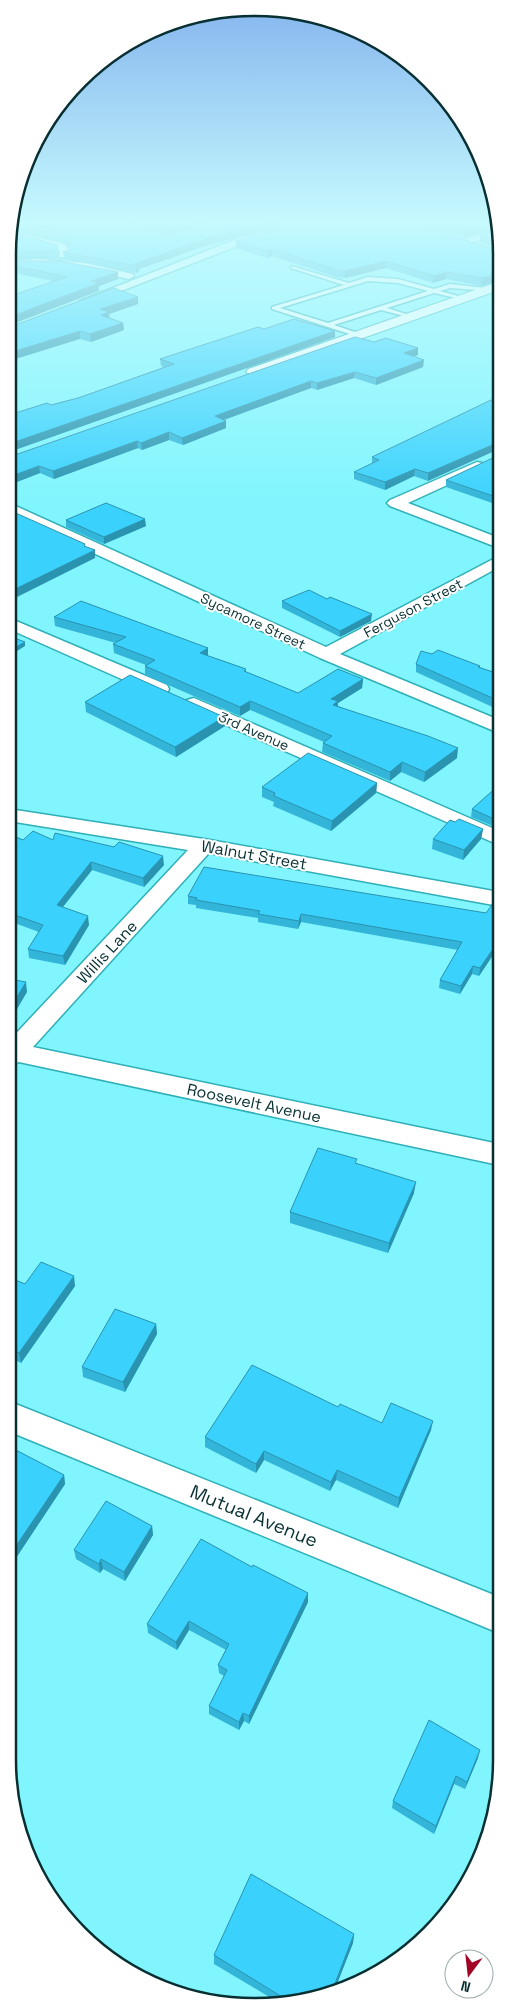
<svg xmlns="http://www.w3.org/2000/svg" width="509" height="2014" viewBox="0 0 509 2014" font-family="'Space Grotesk',sans-serif">
<style>
.lines{fill:none;stroke-linecap:round;stroke-linejoin:round}
.lane-casing{stroke:#2fafb7;stroke-width:3}
.street-casing{stroke:#2fafb7;stroke-width:3}
.secondary-casing{stroke:#2fafb7;stroke-width:2}
.lane{fill:#fff;fill-rule:evenodd}
.street{fill:#fff;fill-rule:evenodd}
.secondary{fill:#fff;fill-rule:evenodd}
.wall{fill:#32b5d9;fill-rule:evenodd}
.shaded-wall{fill:#2993b0}
.building{fill:#3ad2fc;stroke:#2993b0}
.labels{text-anchor:middle;dominant-baseline:central;stroke-width:4;stroke-linejoin:round;paint-order:stroke}
.far-street-label{font-size:14px;fill:#083032;stroke:#fff}
.street-label{font-size:16px;fill:#083032;stroke:#fff}
.near-street-label{font-size:19px;fill:#083032;stroke:#fff}
.rim{fill:none;stroke:#083032;stroke-width:2.5}
</style>
<rect width="100%" height="100%" fill="#80f5fd"/>
<g class="lines">
<g class="lane-casing">
<path id="lane" d="M274,222H280L295,226L293,227Z
M291,266L349,283L368,277L398,279L434,289L450,284L493,289L490,291L450,288L440,291L465,298V300L434,293L387,308L412,316V318L381,310L334,325L361,334L359,337L272,309V307L344,285L291,268ZM368,281L398,283L428,291L328,323L280,308Z"/>
</g>
<g class="street-casing">
<path id="street" d="M301,222H315L245,243L90,303H82L80,301L237,239Z
M499,230V236L463,244L458,241Z
M10,231L64,244L70,250L67,257H59L60,251L56,248L10,237Z
M40,259L85,263L133,274L134,276L129,279L70,267L40,265L10,267V261Z
M477,462L482,463L484,466L482,469L408,503L499,538V548L390,506L387,503L390,500Z
M9,503L326,647L499,556V567L340,654L499,720V733L320,658L9,514Z
M9,618L167,685L169,689L167,693H153L9,629Z
M194,698L499,831V845L187,708L184,704L187,700Z
M9,809L204,839L499,892V906L209,853L33,1047L499,1144V1165L19,1062L8,1067L9,1041L188,850L9,821Z
M8,1401L499,1597V1633L8,1431Z"/>
</g>
<g class="secondary-casing">
<path id="secondary" d="M495,283H499V290L258,375L253,376L246,372L248,369Z"/>
</g>
<use href="#lane" class="lane"/>
<use href="#street" class="street"/>
<use href="#secondary" class="secondary"/>
</g>
<path class="wall" d="M10,222H280V226L208,245L139,269V272L136,273L64,259L63,252L68,251L69,247L64,242L10,230ZM141,223V227L133,225Z
M283,222H410L499,251V283V281L481,286L446,279L433,283L386,268L345,278L336,277L272,256L267,258L236,248V241L300,222L290,223Z
M412,222H499V229V228L464,237Z
M499,231V249L480,242V235Z
M10,232L58,252V258L10,259V261L118,279L99,286V291L10,272Z
M499,284V293L498,292V285Z
M138,304L109,314V318L123,323L124,330L91,342L80,339L10,327Z
M264,329L335,331V337L9,452V415L78,398L164,367L161,366L160,359Z
M374,342L418,348V355L413,356L423,367L376,385L354,378L317,390L311,388L224,420L226,421V428L183,445L169,440L142,450L138,448L54,479L40,473L9,485V457Z
M499,382V393L495,391V384Z
M491,400L428,481L414,476L385,490L354,479V472L372,463V457Z
M499,455V502L495,504L446,487V480Z
M66,520L146,526L104,544L66,527Z
M282,601L371,621L340,637L282,608Z
M54,617L208,648V656L246,669V672L298,693L363,679L362,688L338,703V706L457,758L424,782L401,772L390,781L322,752L323,743L324,742L255,712L250,710L240,716L145,675V666L146,665L114,653L113,644L116,643L55,626Z
M416,664L479,668L499,674V710L416,672Z
M85,702L224,717L225,726L176,757L86,712Z
M377,783L376,793L331,831L273,806L274,802L262,797V787Z
M499,785L493,826L471,817L472,809Z
M483,829L481,839L463,860L432,849L433,839Z
M9,834L23,840H53L164,865L144,887L92,870L63,907L89,925L65,965L29,958L28,949L39,932L9,921V882L11,880L9,879Z
M188,896L486,913L499,900V946L479,976L472,974L460,994L439,988L440,980L458,950L301,922L298,929L258,922V918L196,908V905L188,904Z
M356,1163L414,1193L388,1253L290,1223V1212Z
M8,1277L25,1284L75,1286L21,1363L17,1361L10,1371H8Z
M156,1324L157,1334L125,1392L83,1377L82,1367Z
M338,1407L382,1423L431,1430L398,1508L336,1480L330,1491L264,1460L256,1473L205,1447V1437Z
M8,1446L64,1475L65,1484L14,1561L8,1558Z
M152,1526L153,1535L125,1581L103,1569L100,1573L76,1559L74,1550Z
M308,1602L249,1724L244,1721L239,1730L209,1714V1706L224,1676L219,1673L218,1665L226,1650L189,1630L177,1650L148,1633L147,1624Z
M478,1758L465,1789L454,1784L434,1834L392,1808L393,1801Z
M354,1934L353,1943L333,1994L276,2001L214,1964V1955Z"/>
<path class="shaded-wall" d="M124,222H141V223L126,226Z
M195,222H226L164,235V228Z
M270,222H280V226L208,245L139,269V272L136,273V266L134,264L208,238Z
M499,222V228L464,237L465,231Z
M272,249V256L267,258V251Z
M386,261V268L345,278V271Z
M118,272V279L99,286V291L10,325V317L91,281Z
M447,272L446,279L433,283L434,276Z
M499,274V281L481,286L482,278Z
M138,297V304L109,314L110,320L101,323L100,309Z
M123,323L124,330L91,342L90,334Z
M80,331V339L9,361V353Z
M335,331V337L9,452V444Z
M418,348V355L404,360V353Z
M424,360L423,367L376,385V378Z
M355,372L354,378L317,390V383Z
M311,381V388L215,423V416Z
M226,421V428L183,445L182,438Z
M169,432V440L142,450L141,443Z
M137,441L138,448L54,479L53,471Z
M499,442V449L428,481V473Z
M39,466L40,473L9,485V477Z
M415,469L414,476L385,490V482Z
M499,495V502L495,504L496,497Z
M145,519L146,526L104,544V537Z
M95,550V558L9,601V592Z
M372,614L371,621L340,637V631Z
M25,642V646L9,656V651Z
M208,648V657L200,653Z
M363,679L362,688L338,703L337,711L333,714L331,699Z
M250,701V710L240,716V707Z
M224,717L225,726L176,757L175,747Z
M458,748L457,758L424,782L425,772Z
M402,762L401,772L390,781V772Z
M377,783L376,793L331,831L332,821Z
M499,812V818L493,826L494,819Z
M483,829L481,839L463,860L464,850Z
M163,856L164,865L144,887L143,878Z
M91,862L92,870L58,913L57,905Z
M301,914V922L298,929L299,921Z
M88,916L89,925L65,965L63,956Z
M499,940V946L479,976L480,968Z
M473,966L472,974L460,994L461,986Z
M26,982L27,992L9,1023V1010Z
M416,1182L414,1193L388,1253L389,1243Z
M74,1276L75,1286L21,1363L19,1353Z
M156,1324L157,1334L125,1392L123,1382Z
M15,1351L17,1361L10,1371L8,1361Z
M433,1421L431,1430L398,1508L399,1498Z
M264,1451V1460L256,1473V1464Z
M337,1470L336,1480L330,1491L331,1482Z
M64,1475L65,1484L14,1561L12,1552Z
M152,1526L153,1535L125,1581L124,1572Z
M101,1559L103,1569L100,1573L99,1564Z
M308,1593V1602L249,1724V1716Z
M189,1621V1630L177,1650L176,1642Z
M243,1713L244,1721L239,1730V1722Z
M480,1750L478,1758L465,1789L467,1782Z
M456,1776L454,1784L434,1834L436,1826Z
M354,1934L353,1943L333,1994H331Z"/>
<path class="building" d="M10,222H124L164,235L214,222H270L208,238L134,264L139,265L136,266L63,252L68,251L71,243L64,235L10,223Z
M141,222H195L164,228Z
M301,222H410L499,251V274L482,278L447,272L434,276L386,261L345,271L337,270L272,249L267,251L236,241Z
M435,222H499L465,231Z
M499,231V241L480,235Z
M10,232L57,245V251L10,252Z
M10,261H59L118,272L91,281L99,283L10,317V296L67,277L10,265Z
M114,288L138,297L100,309L109,312L101,315L123,323L90,334L80,331L9,353L10,327Z
M294,319L335,331L9,444V415L47,403L51,405L78,398L174,364L160,359L258,327L264,329Z
M355,337L374,342L386,338L418,348L404,353L424,360L376,378L355,372L317,383L311,381L215,416L226,421L182,438L169,432L141,443L137,441L53,471L39,466L9,477V457Z
M491,400L499,403V442L428,473L415,469L385,482L354,472L379,460L372,457Z
M499,455V495L496,497L446,480Z
M106,503L145,519L104,537L66,520Z
M9,510L85,544L84,546L95,550L9,592Z
M309,590L327,599L330,597L372,614L340,631L282,601Z
M81,601L208,648L200,653L246,669L244,671L298,693L338,669L363,679L331,699L338,701L333,705L428,736L458,748L425,772L402,762L390,772L323,743L332,736L255,703L250,701L240,707L145,666L155,660L113,644L126,637L54,617Z
M9,636L25,642L9,651Z
M438,650L480,666L478,667L499,674V701L416,664L421,651L432,654Z
M130,675L224,717L175,747L85,702Z
M308,753L377,783L332,821L274,796L275,793L262,787Z
M499,785V812L494,819L472,809Z
M459,819L483,829L464,850L433,839L450,820L455,822Z
M33,831L53,840L55,833L114,847L119,842L163,856L143,878L91,862L57,905L88,916L63,956L28,949L43,925L9,913V882L16,875L9,872V834L23,840Z
M204,867L486,913L496,899L499,900V940L480,968L473,966L461,986L440,980L462,942L301,914L299,921L258,914L260,911L196,900L197,898L188,896Z
M9,979L26,982L9,1010Z
M318,1148L357,1159L355,1163L416,1182L389,1243L290,1212Z
M41,1262L74,1276L19,1353L15,1351L8,1361V1277L25,1284Z
M115,1309L156,1324L123,1382L82,1367Z
M252,1365L338,1407L340,1404L382,1423L391,1403L433,1421L399,1498L337,1470L331,1482L264,1451L256,1464L205,1437Z
M8,1446L64,1475L12,1552L8,1550Z
M106,1501L152,1526L124,1572L101,1559L99,1564L74,1550Z
M201,1539L252,1567L253,1565L308,1593L249,1716L243,1713L239,1722L209,1706L227,1670L218,1665L229,1644L189,1621L176,1642L147,1624Z
M429,1720L480,1750L467,1782L456,1776L436,1826L393,1801Z
M251,1874L354,1934L331,1994L287,2000L214,1955Z"/>
<linearGradient id="sky" x2="0" y2="1"><stop stop-color="#85b5ee"/><stop offset="0.44" stop-color="#c6fafe"/><stop offset="1" stop-color="#c6fafe" stop-opacity="0"/></linearGradient>
<rect width="509" height="504" fill="url(#sky)"/>
<g class="labels">
<g class="far-street-label">
<text transform="translate(413 608) rotate(-28)">Ferguson Street</text>
<text transform="translate(253 621) rotate(25)">Sycamore Street</text>
<text transform="translate(254 731) rotate(24)">3rd Avenue</text>
</g>
<g class="street-label">
<text transform="translate(254 855) rotate(10)">Walnut Street</text>
<text transform="translate(107 952) rotate(-47)">Willis Lane</text>
<text transform="translate(254 1103) rotate(12)">Roosevelt Avenue</text>
</g>
<g class="near-street-label">
<text transform="translate(254 1516) rotate(22)">Mutual Avenue</text>
</g>
</g>
<path d="M0 0H509V2014H0ZM254 16H255A238 238 0 0 1 493 254V1760A238 238 0 0 1 255 1998H254A238 238 0 0 1 16 1760V254A238 238 0 0 1 254 16Z" fill="#fff" fill-rule="evenodd"/>
<path class="rim" d="M254 16H255A238 238 0 0 1 493 254V1760A238 238 0 0 1 255 1998H254A238 238 0 0 1 16 1760V254A238 238 0 0 1 254 16Z"/>
<g transform="translate(469 1974) rotate(195)"><circle r="24" fill="#ffffff" stroke="#9cacad"/>
<path d="M0-4L9 19L0 12L-9 19Z" fill="#a20425"/>
<text y="-8" font-size="14" font-weight="bold" text-anchor="middle" fill="#083032">N</text>
</g>
</svg>
